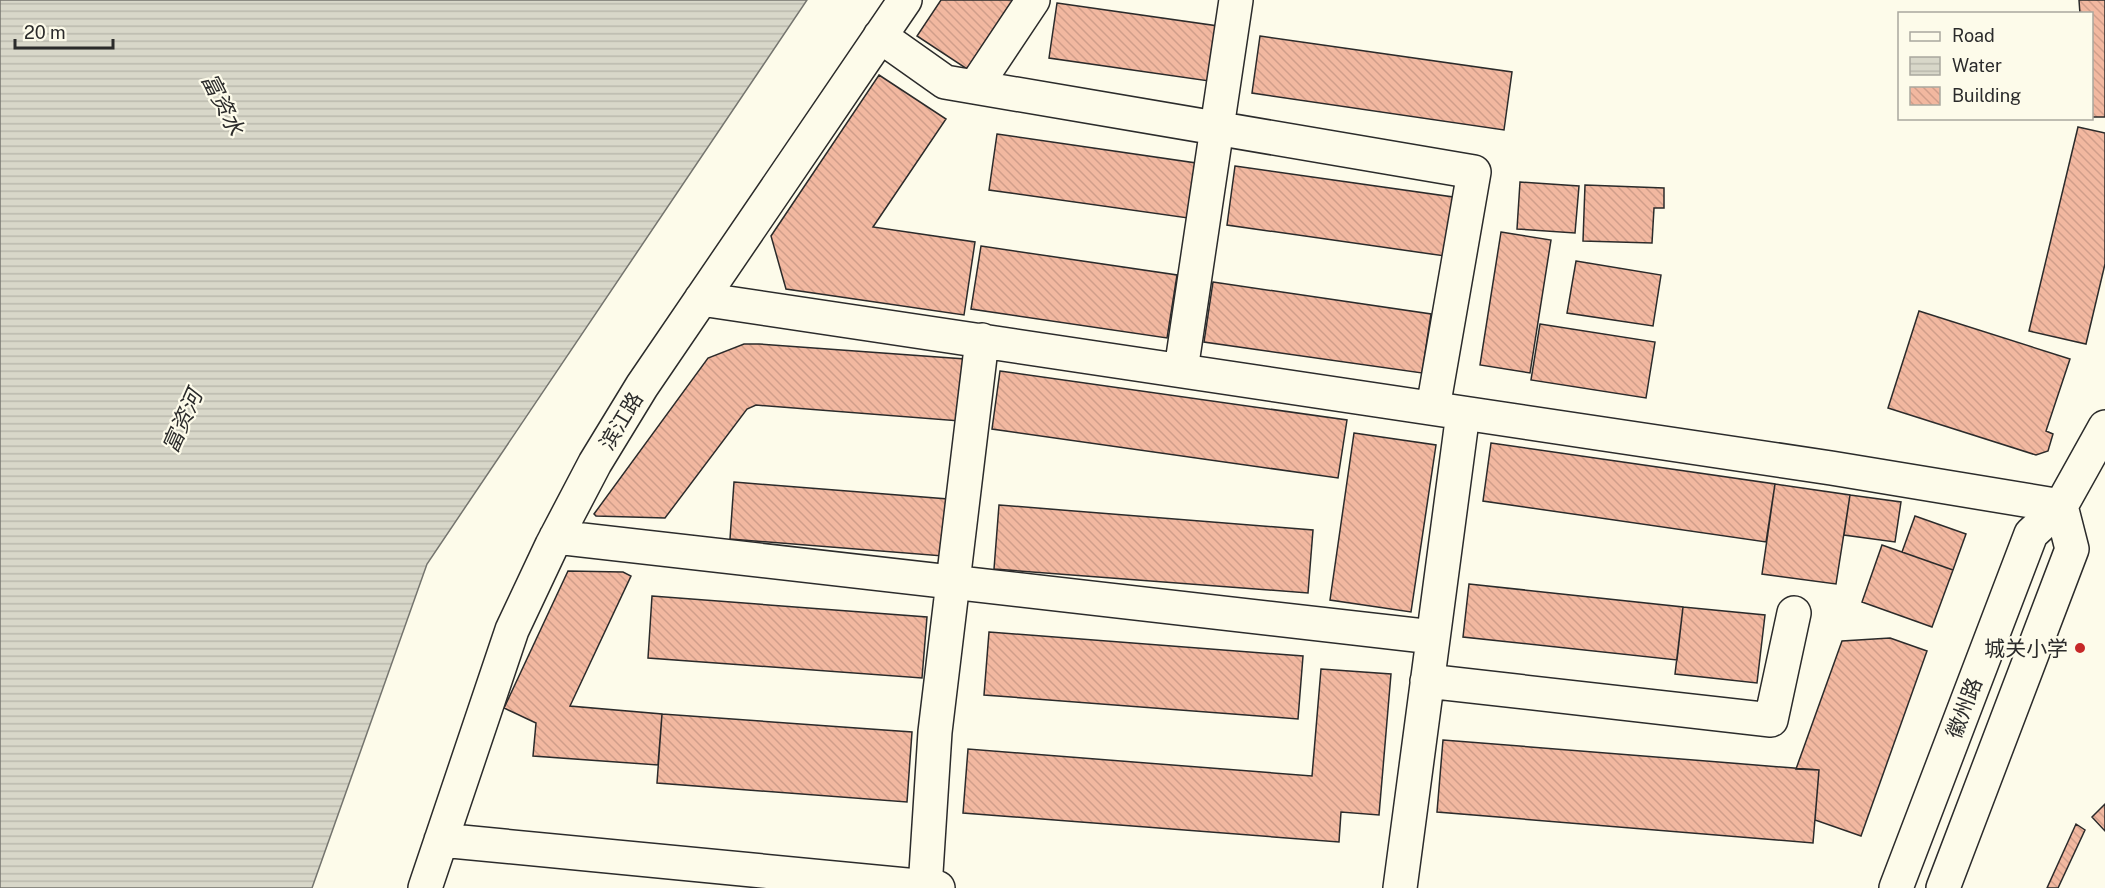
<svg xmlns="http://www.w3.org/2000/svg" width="2105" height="888" viewBox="0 0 2105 888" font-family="'Public Sans','Noto Sans SC',sans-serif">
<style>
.water{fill:url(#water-rules);stroke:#74746e;stroke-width:1.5}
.building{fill:url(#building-back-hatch);stroke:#2b2b2b;stroke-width:1.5}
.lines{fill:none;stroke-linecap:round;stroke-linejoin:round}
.minor-casing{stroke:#2b2b2b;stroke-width:36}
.major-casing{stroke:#2b2b2b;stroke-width:36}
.minor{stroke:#fdfbea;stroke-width:33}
.major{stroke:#fdfbea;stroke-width:33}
.poi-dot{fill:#c62828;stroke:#fdfbea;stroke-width:2}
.labels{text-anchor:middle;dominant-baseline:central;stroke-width:4.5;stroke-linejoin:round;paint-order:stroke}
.street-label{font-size:21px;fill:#2b2b2b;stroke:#fdfbea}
.poi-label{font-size:21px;fill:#2b2b2b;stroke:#fdfbea;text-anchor:end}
.water-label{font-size:22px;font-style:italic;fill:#2b2b2b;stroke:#fdfbea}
</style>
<defs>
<pattern id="water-rules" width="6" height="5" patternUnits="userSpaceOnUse" patternTransform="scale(1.5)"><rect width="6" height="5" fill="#d8d7c9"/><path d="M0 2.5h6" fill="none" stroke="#bab9ad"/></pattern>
<pattern id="building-back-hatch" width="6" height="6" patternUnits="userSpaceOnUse" patternTransform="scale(1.5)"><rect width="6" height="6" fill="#f2b8a0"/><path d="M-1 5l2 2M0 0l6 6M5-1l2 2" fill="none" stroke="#d09e8a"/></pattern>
</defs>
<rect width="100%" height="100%" fill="#fdfbea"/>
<path class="water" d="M0,0H807L427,564L312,888H0Z"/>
<path class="building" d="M941,0H1013L967,69L917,36Z
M2079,0H2105V117H2092V14H2080Z
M1057,3L1218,26L1209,81L1049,58Z
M1260,36L1512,72L1504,130L1252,93Z
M879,75L946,119L873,227L975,242L964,315L786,289L771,236Z
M2078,127L2105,133V264L2086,344L2029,331Z
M997,134L1196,163L1188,218L989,190Z
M1235,166L1453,197L1445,256L1227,225Z
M1520,182L1579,186L1575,233L1517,229Z
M1585,185L1664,188V208H1654L1652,243L1583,241Z
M1501,232L1551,240L1530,373L1480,365Z
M981,246L1177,275L1167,338L971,309Z
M1576,261L1661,275L1653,326L1567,313Z
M1213,282L1431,314L1422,373L1204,342Z
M1919,311L2070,359L2046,431L2053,434L2048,451L2036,455L1888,408Z
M1540,324L1655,342L1646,398L1531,380Z
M744,344H759L965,359L960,421L756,405L747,409L665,518L596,516L594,514L708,358Z
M1000,371L1347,420L1338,478L992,429Z
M1354,433L1436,445L1411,612L1330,600Z
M1491,443L1775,484L1766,542L1483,501Z
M734,482L948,499L943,556L730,539Z
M1775,484L1850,495L1836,584L1762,574Z
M1850,495L1901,502L1895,542L1844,535Z
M999,505L1313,530L1308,593L994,569Z
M1915,516L1966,534L1953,570L1902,552Z
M1882,545L1953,570L1932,627L1862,602Z
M568,571L623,572L631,576L570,706L662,714L658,765L533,756L536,723L504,708Z
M1469,584L1683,607L1677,660L1463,637Z
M652,596L927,617L922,678L648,658Z
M1683,607L1765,615L1757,683L1675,674Z
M989,632L1303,656L1298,719L984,695Z
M1890,638L1927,651L1861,836L1815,820L1819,770L1796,769L1842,641Z
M1321,669L1391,674L1379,815L1341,812L1339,842L963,813L968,749L1312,776Z
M662,714L912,732L907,802L657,783Z
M1443,740L1819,770L1813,843L1437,812Z
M2105,804V831L2092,817Z
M2076,824L2085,830L2058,888H2047Z"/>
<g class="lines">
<g class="minor-casing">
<path id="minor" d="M880,36L945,82L1474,172L1433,408
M975,87L1033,0
M701,299L1831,468L2061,506
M1181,370L1236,0
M556,537L1433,637
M1427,681L1771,720L1794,613
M441,840L938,888
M425,888L512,630L552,545L595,463L642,386L905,0
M925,888L935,732L982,340
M1400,888L1463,413"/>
</g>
<g class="major-casing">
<path id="major" d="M1896,888L2031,534L2061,506L2105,427
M1943,888L2072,549L2061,506"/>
</g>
<use href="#minor" class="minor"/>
<use href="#major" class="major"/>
</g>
<circle class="poi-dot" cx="2080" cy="648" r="6"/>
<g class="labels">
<g class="street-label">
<text transform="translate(621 421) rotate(-59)">滨江路</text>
<text transform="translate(1964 708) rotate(-69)">徽州路</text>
</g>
<g class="poi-label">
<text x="2068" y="648">城关小学</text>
</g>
<g class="water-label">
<text transform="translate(223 104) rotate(63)">富资水</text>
<text transform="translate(182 421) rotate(-66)">富资河</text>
</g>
</g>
<rect x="1898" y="12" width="195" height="108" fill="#fdfbea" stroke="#a9a89e" stroke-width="1.5"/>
<rect x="1910" y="32" width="30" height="9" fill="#fdfbea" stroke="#a9a89e" stroke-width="1.5"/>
<text x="1952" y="42" font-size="18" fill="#2b2b2b">Road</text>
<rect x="1910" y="57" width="30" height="18" fill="url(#water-rules)" stroke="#a9a89e" stroke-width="1.5"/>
<text x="1952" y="72" font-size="18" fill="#2b2b2b">Water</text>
<rect x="1910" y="87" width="30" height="18" fill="url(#building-back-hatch)" stroke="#a9a89e" stroke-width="1.5"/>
<text x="1952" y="102" font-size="18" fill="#2b2b2b">Building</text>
<path d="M15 39v9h98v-9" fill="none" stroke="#2b2b2b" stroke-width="3"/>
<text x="24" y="39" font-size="18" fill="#2b2b2b" stroke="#fdfbea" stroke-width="4.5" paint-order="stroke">20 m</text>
</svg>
